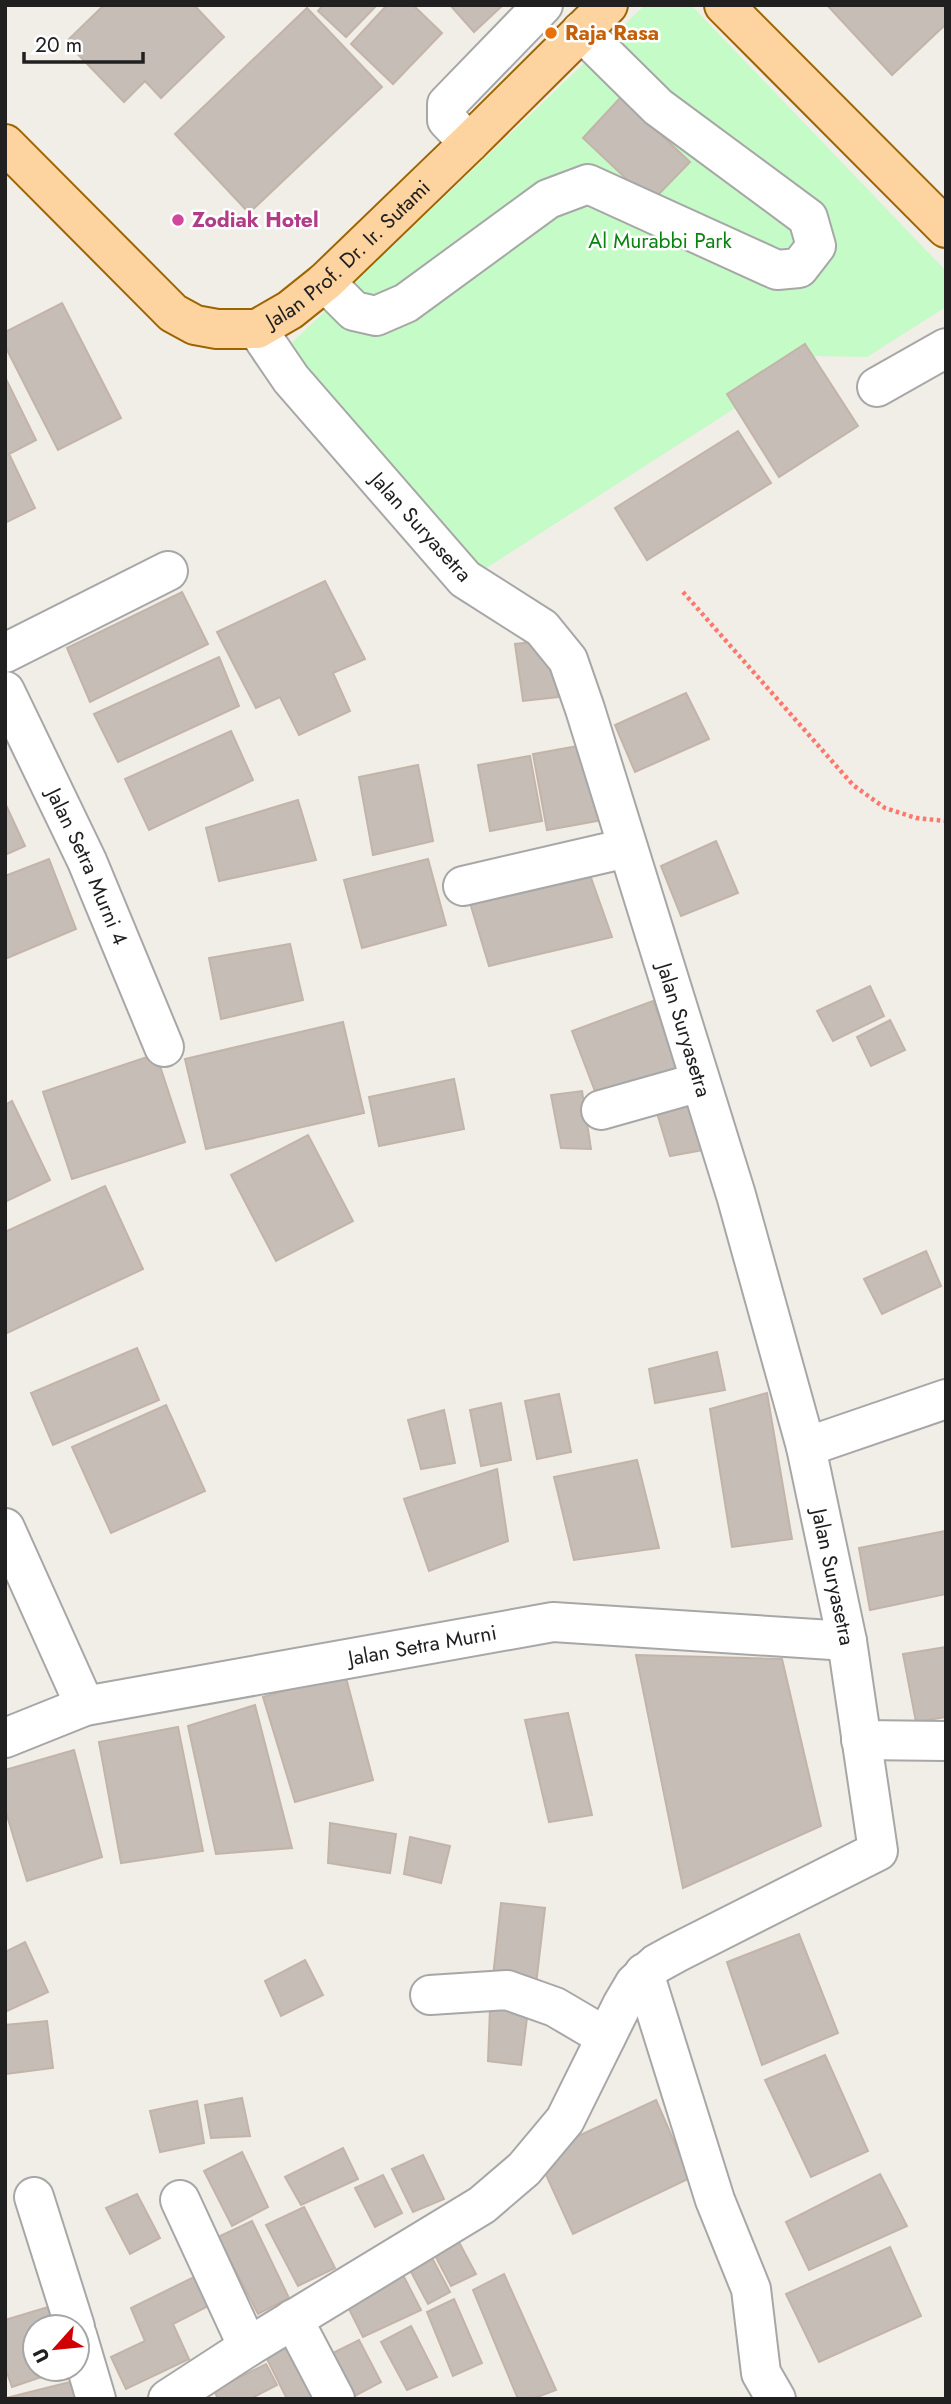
<svg xmlns="http://www.w3.org/2000/svg" width="951" height="2404" viewBox="0 0 951 2404" font-family="Jost,sans-serif">
<style>
.park{fill:#c4fbc7}
.building{fill:#c6bdb6;stroke:#c3b4a9;stroke-width:2}
.lines{fill:none;stroke-linecap:round;stroke-linejoin:round}
.minor-casing{stroke:#a7a7a7;stroke-width:42}
.major-casing{stroke:#9d6500;stroke-width:42}
.path{stroke:#fc786d;stroke-width:4.5;stroke-dasharray:3.5 3.5;stroke-linecap:butt}
.minor{stroke:#fff;stroke-width:38}
.major{stroke:#fdd3a0;stroke-width:38}
.food-dot{fill:#e8710a;stroke:#fff;stroke-width:2.5}
.hotel-dot{fill:#d1479c;stroke:#fff;stroke-width:2.5}
.labels{text-anchor:middle;dominant-baseline:central;stroke-width:5;stroke-linejoin:round;paint-order:stroke}
.food-label{font-size:21px;font-weight:bold;fill:#c56008;stroke:#fff;text-anchor:start}
.hotel-label{font-size:21px;font-weight:bold;fill:#b23c85;stroke:#fff;text-anchor:start}
.park-label{font-size:21px;fill:#0a8311;stroke:#fff}
.street-label{font-size:21px;fill:#202020;stroke:#fff}
</style>
<rect width="100%" height="100%" fill="#f1ede7"/>
<path class="park" d="M645,5H691L946,271V307L867,357L816,356L477,574L278,356Z"/>
<path class="building" d="M104,5H194L224,37L161,98L145,81L124,102L66,42Z
M323,5H377L346,37L318,11Z
M387,5H413L442,33L393,84L351,44Z
M450,5H503L474,32Z
M827,5H946V24L892,75Z
M307,8L382,87L249,213L175,134Z
M621,97L690,162L651,202L583,138Z
M62,303L121,418L58,450L5,346V332Z
M805,344L858,426L779,477L727,394Z
M5,377L36,440L9,454L35,508L5,523Z
M738,431L771,483L647,560L615,508Z
M325,581L365,659L333,673L350,711L299,735L280,697L256,708L217,632Z
M182,592L208,644L90,702L67,648Z
M551,640L558,697L523,701L515,644Z
M219,657L239,706L118,762L94,714Z
M686,693L709,739L635,772L615,725Z
M231,731L253,780L149,830L125,779Z
M589,744L603,820L547,830L533,754Z
M530,756L542,821L490,831L478,765Z
M418,765L433,841L373,855L359,777Z
M298,800L316,860L219,881L206,828Z
M5,803L25,846L5,855Z
M716,841L738,893L681,916L661,866Z
M49,859L76,929L5,959V876Z
M428,859L446,925L362,948L344,880Z
M589,872L612,937L489,966L470,903Z
M290,944L303,1000L221,1019L209,958Z
M870,986L884,1016L833,1041L817,1011Z
M653,1001L681,1073L601,1107L572,1031Z
M890,1020L905,1050L871,1066L857,1037Z
M343,1022L364,1113L206,1149L185,1059Z
M156,1054L185,1142L72,1179L43,1092Z
M454,1079L464,1129L379,1146L369,1097Z
M582,1091L591,1149L561,1148L551,1095Z
M692,1093L709,1149L670,1156L654,1103Z
M12,1101L50,1180L5,1202V1105Z
M308,1135L353,1221L276,1261L231,1175Z
M105,1186L143,1269L5,1334V1232Z
M926,1251L941,1286L882,1314L864,1279Z
M137,1348L159,1400L53,1445L31,1393Z
M717,1352L725,1390L655,1403L649,1369Z
M767,1393L792,1539L732,1547L710,1409Z
M559,1394L571,1452L537,1459L525,1401Z
M501,1403L511,1460L481,1466L470,1410Z
M166,1405L205,1491L111,1533L72,1447Z
M444,1410L455,1463L421,1469L408,1420Z
M637,1460L659,1548L574,1560L554,1477Z
M497,1469L508,1541L429,1571L404,1499Z
M945,1531L946,1594L870,1610L859,1548Z
M946,1647V1717L916,1722L903,1654Z
M636,1655L782,1659L821,1826L683,1888Z
M345,1674L373,1780L295,1802L263,1697Z
M255,1705L292,1848L216,1854L188,1726Z
M568,1713L592,1815L549,1822L525,1720Z
M178,1727L203,1851L121,1863L99,1742Z
M74,1750L102,1857L27,1881L5,1809V1770Z
M330,1823L396,1834L390,1873L328,1863Z
M410,1837L450,1846L441,1883L404,1874Z
M501,1903L545,1908L535,1993L492,1986Z
M799,1934L838,2033L762,2065L727,1962Z
M25,1942L48,1992L5,2012V1952Z
M305,1960L323,1995L281,2016L265,1981Z
M490,2008L528,2010L521,2065L488,2061Z
M47,2021L53,2068L5,2074V2025Z
M825,2055L868,2151L811,2177L765,2080Z
M242,2098L250,2136L211,2138L205,2105Z
M656,2100L690,2178L573,2234L537,2155Z
M197,2101L204,2143L160,2152L150,2111Z
M343,2148L358,2179L301,2205L285,2177Z
M242,2152L268,2207L232,2226L204,2171Z
M423,2155L444,2199L413,2212L392,2169Z
M880,2174L907,2226L809,2270L786,2222Z
M383,2175L402,2213L375,2227L355,2188Z
M137,2194L160,2238L130,2254L106,2208Z
M304,2207L335,2268L298,2286L266,2225Z
M252,2221L289,2298L258,2314L218,2237Z
M453,2231L476,2274L451,2286L429,2244Z
M890,2247L921,2316L819,2362L786,2294Z
M430,2254L450,2292L428,2304L408,2266Z
M402,2273L421,2310L363,2337L345,2301Z
M504,2274L556,2390L532,2399H518L473,2290Z
M194,2277L210,2305L173,2324L189,2359L126,2389L111,2357L145,2341L131,2308Z
M454,2299L482,2363L453,2376L427,2312Z
M48,2307L53,2327H35V2369H65L12,2387L5,2367V2320Z
M411,2326L437,2377L407,2390L381,2342Z
M297,2338L327,2399H287L264,2353Z
M359,2340L381,2382L351,2398L327,2356Z
M266,2364L277,2385L250,2399H218L214,2390Z
M78,2380L82,2399H6V2398Z"/>
<g class="lines">
<g class="minor-casing">
<g id="minor">
<path d="M469,143L447,120V104L543,5"/>
<path d="M325,282L354,311L376,316L406,303L548,199L588,184L777,270L799,268L816,246L808,218L658,107L581,31"/>
<path d="M877,387L946,348"/>
<path d="M5,653L168,571"/>
<path id="s1" d="M5,691L87,861L164,1047"/>
<path d="M463,886L627,848"/>
<path d="M601,1110L700,1082"/>
<path d="M806,1447L946,1399"/>
<path d="M5,1528L85,1706"/>
<path id="s2" d="M5,1738L85,1706L553,1622L847,1641"/>
<path d="M861,1740L946,1741"/>
<path d="M644,1973L715,2200L751,2289L761,2373L776,2399"/>
<path d="M430,1995L507,1990L555,2007L606,2037"/>
<path d="M34,2197L75,2327"/>
<path d="M180,2200L248,2347"/>
<path d="M293,2319L335,2399"/>
<path d="M77,2335L96,2399"/>
<path d="M168,2399L248,2347L482,2205L524,2169L565,2120L622,2005L635,1983L656,1964L676,1953L878,1851L847,1641L806,1447L736,1195L585,709L568,660L542,628L465,579L291,379L257,329"/>
</g>
</g>
<g class="major-casing">
<g id="major">
<path d="M724,5L946,228"/>
<path id="s3" d="M5,144L173,313L195,325L217,329H257L290,310L325,282L469,143L608,5"/>
</g>
</g>
<path class="path" d="M683,592L853,785L885,808L916,818L946,821"/>
<use href="#minor" class="minor"/>
<use href="#major" class="major"/>
</g>
<circle class="food-dot" cx="551" cy="33" r="7"/>
<circle class="hotel-dot" cx="178" cy="220" r="7"/>
<g class="labels">
<g class="food-label">
<text x="565" y="33">Raja Rasa</text>
</g>
<g class="hotel-label">
<text x="192" y="220">Zodiak Hotel</text>
</g>
<g class="park-label">
<text x="660" y="241">Al Murabbi Park</text>
</g>
<g class="street-label">
<text stroke="none"><textPath href="#s3" startOffset="444">Jalan Prof. Dr. Ir. Sutami</textPath></text>
<text transform="translate(421 527) rotate(48)">Jalan Suryasetra</text>
<text stroke="none"><textPath href="#s1" startOffset="194">Jalan Setra Murni 4</textPath></text>
<text transform="translate(684 1030) rotate(73)">Jalan Suryasetra</text>
<text transform="translate(833 1577) rotate(78)">Jalan Suryasetra</text>
<text stroke="none"><textPath href="#s2" startOffset="429">Jalan Setra Murni</textPath></text>
</g>
</g>
<rect width="951" height="2404" fill="none" stroke="#202020" stroke-width="14"/>
<g transform="translate(56 2348) rotate(243)"><circle r="33" fill="#ffffff" stroke="#a6a6a6" stroke-width="2"/>
<path d="M0-5L12 26L0 18L-12 26Z" fill="#d10005"/>
<text y="-10" font-size="19" font-weight="bold" text-anchor="middle" fill="#202020">U</text>
</g>
<path d="M24 52v10h119v-10" fill="none" stroke="#202020" stroke-width="3.5"/>
<text x="35" y="52" font-size="21" fill="#202020" stroke="#ffffff" stroke-width="5" paint-order="stroke">20 m</text>
</svg>
